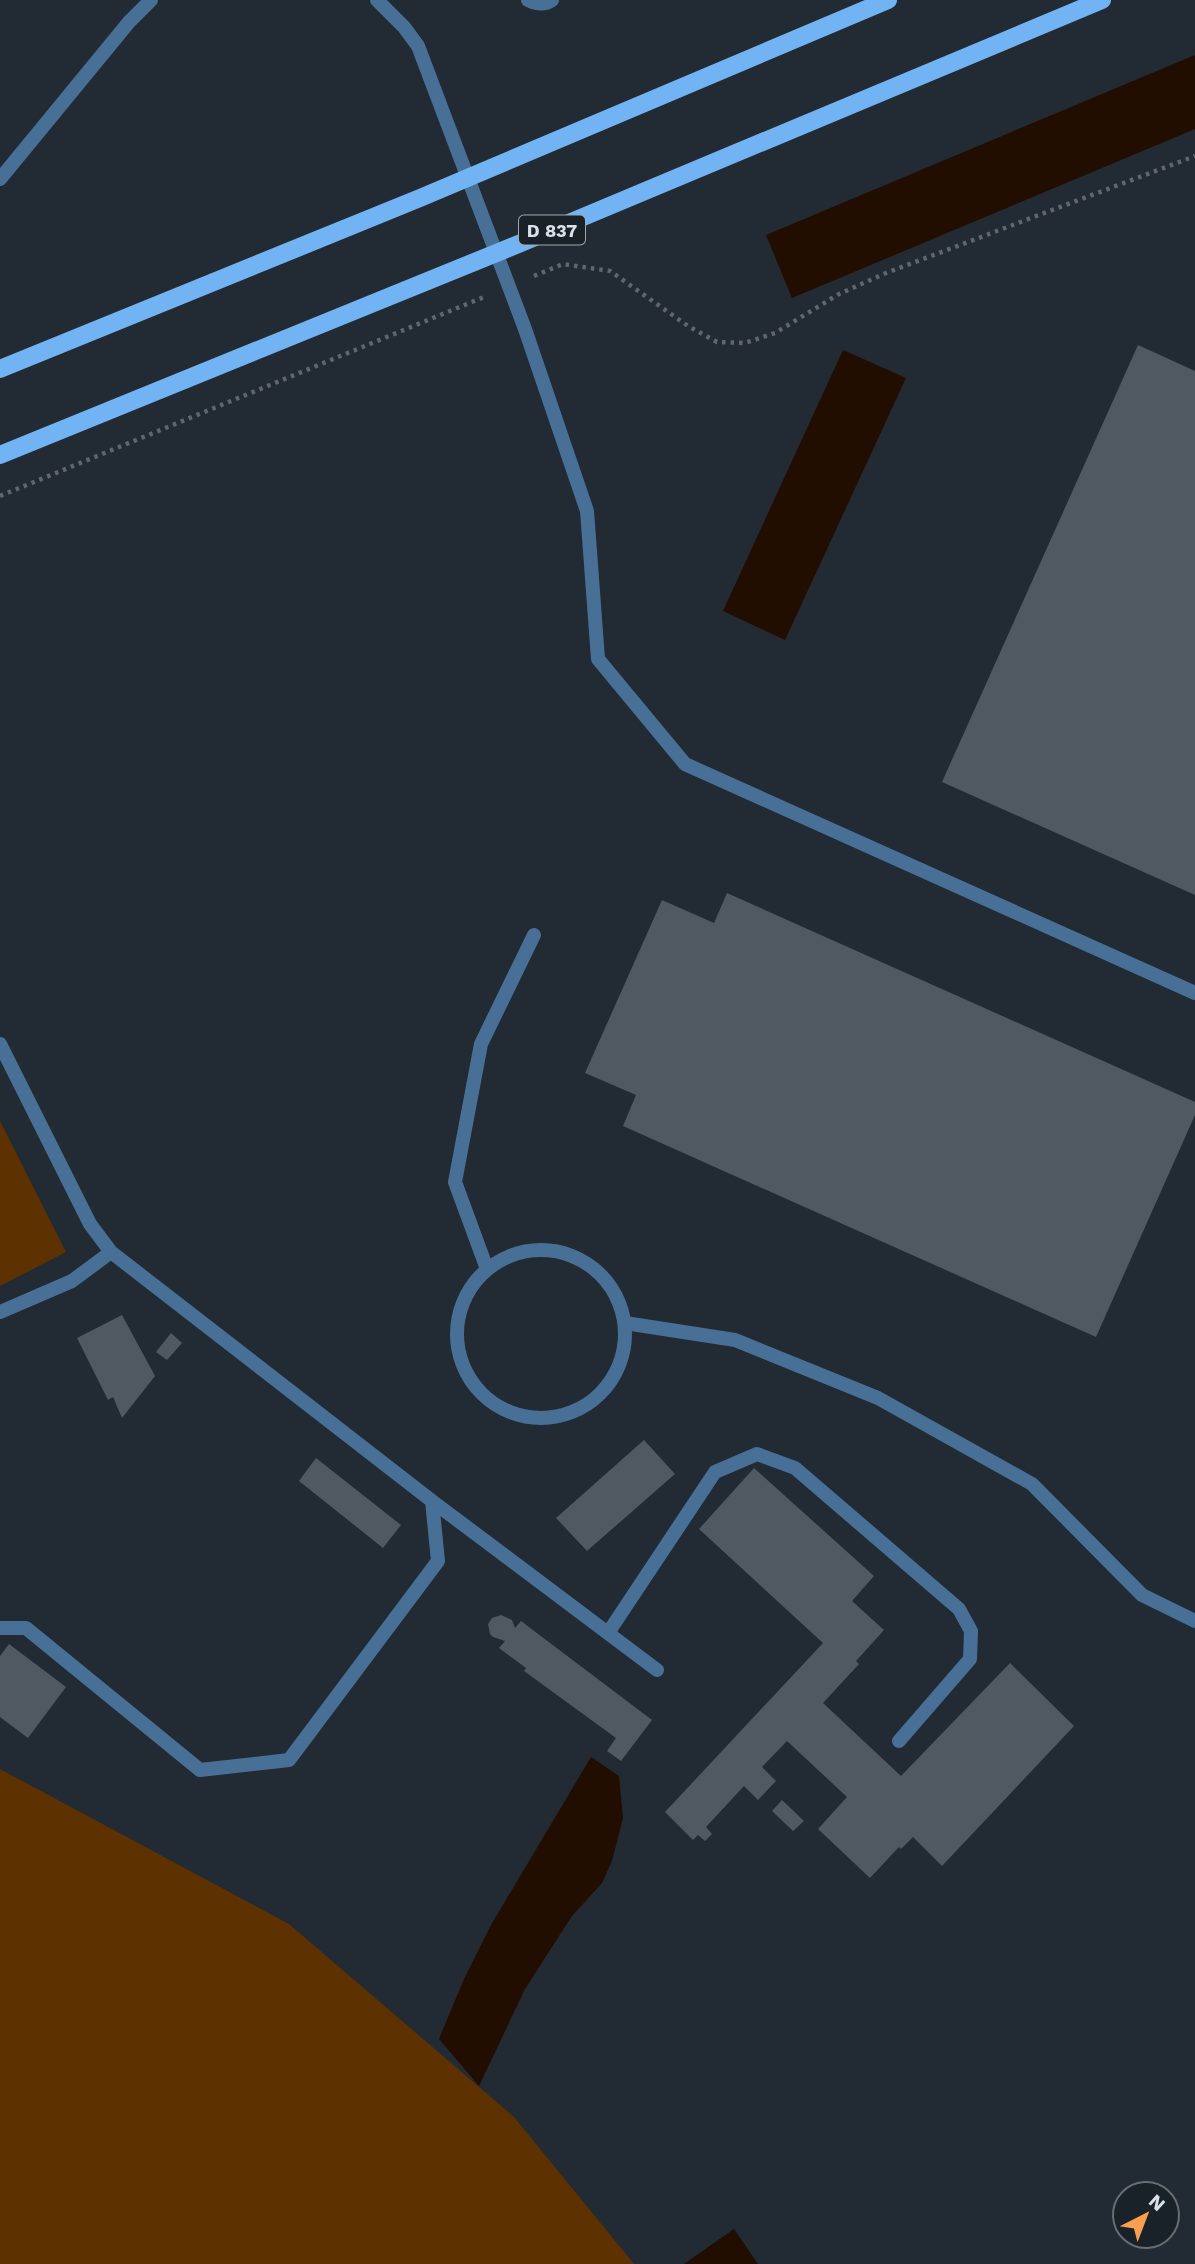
<svg xmlns="http://www.w3.org/2000/svg" width="1195" height="2264" viewBox="0 0 1195 2264" font-family="'Work Sans',sans-serif">
<style>
.green{fill:#5e3100}
.water{fill:#210e01}
.building{fill:#505962}
.lines{fill:none;stroke-linecap:round;stroke-linejoin:round}
.path{stroke:#5f666e;stroke-width:4.5;stroke-dasharray:3.5 5;stroke-linecap:butt}
.service{stroke:#487096;stroke-width:14}
.primary{stroke:#72b4f3;stroke-width:18}
.labels{text-anchor:middle;dominant-baseline:central;stroke-width:6;stroke-linejoin:round;paint-order:stroke}
.shield{fill:#192129;stroke:#a1a7ad;stroke-width:2}
.shield-label{font-size:18px;font-weight:bold;fill:#dbe1e6}
</style>
<rect width="100%" height="100%" fill="#222a33"/>
<path class="green" d="M0,1121L66,1252L0,1286Z
M0,1769L289,1924L514,2117L634,2264H0Z"/>
<path class="water" d="M1195,55V129L792,298L766,235Z
M843,350L906,378L785,640L723,611Z
M591,1757L619,1776L623,1818L612,1861L602,1883L572,1916L525,1989L479,2086L439,2039L464,1979L491,1925Z
M734,2229L758,2264H684Z"/>
<path class="building" d="M1138,345L1195,371V895L942,782Z
M727,893L1195,1102V1115L1096,1337L623,1126L636,1095L585,1073L662,900L714,923Z
M122,1315L155,1376L122,1418L113,1397L108,1400L77,1338Z
M171,1333L182,1343L167,1360L156,1352Z
M644,1440L675,1474L587,1551L556,1518Z
M316,1458L401,1525L383,1548L299,1481Z
M754,1468L874,1576L852,1601L884,1630L856,1661L859,1664L823,1703L901,1776L1010,1663L1074,1726L942,1866L913,1837L901,1849L899,1847L870,1878L818,1829L847,1797L787,1741L762,1767L776,1781L758,1800L744,1786L706,1827L712,1834L705,1841L698,1835L693,1840L665,1812L823,1643L699,1529Z
M501,1615L512,1620L515,1628L521,1621L652,1720L621,1761L607,1751L616,1738L524,1671L526,1668L499,1648L505,1641L493,1637L490,1634L488,1624L492,1618Z
M9,1644L66,1687L28,1738L0,1717V1656Z
M782,1800L804,1821L793,1831L772,1811Z"/>
<g class="lines">
<path class="path" d="M534,276L563,264L610,271L688,326L717,342L745,343L775,333L839,294L886,273L1195,156
M0,496L484,297"/>
<path class="service" d="M377,0L404,27L418,46L525,329L587,511L598,659L685,764L1195,993
M528,0C536,4 545,5 552,0
M0,179L129,22L151,0
M0,1044L90,1224L111,1252L432,1501L438,1561L289,1760L200,1770L26,1628H0
M457 1334a84 84 0 1 1 168 0a84 84 0 1 1-168 0Z
M487,1269L455,1182L481,1044L534,935
M0,1312L72,1281L111,1252
M625,1323L735,1340L878,1398L1032,1484L1142,1595L1195,1621
M432,1501L657,1670
M608,1633L715,1472L757,1454L795,1468L959,1609L971,1631L970,1659L899,1741"/>
<path class="primary" d="M0,369L420,198L888,0
M0,455L521,243L1102,0"/>
</g>
<g class="labels">
<rect class="shield" x="519" y="215.5" width="66" height="29" rx="5"/>
<g class="shield-label">
<text x="552" y="230">D 837</text>
</g>
</g>
<g transform="translate(1146 2215) rotate(42)"><circle r="33" fill="#192129" stroke="#676e75" stroke-width="2"/>
<path d="M0-5L12 26L0 18L-12 26Z" fill="#fa9f4f"/>
<text y="-10" font-size="19" font-weight="bold" text-anchor="middle" fill="#dbe1e6">N</text>
</g>
</svg>
